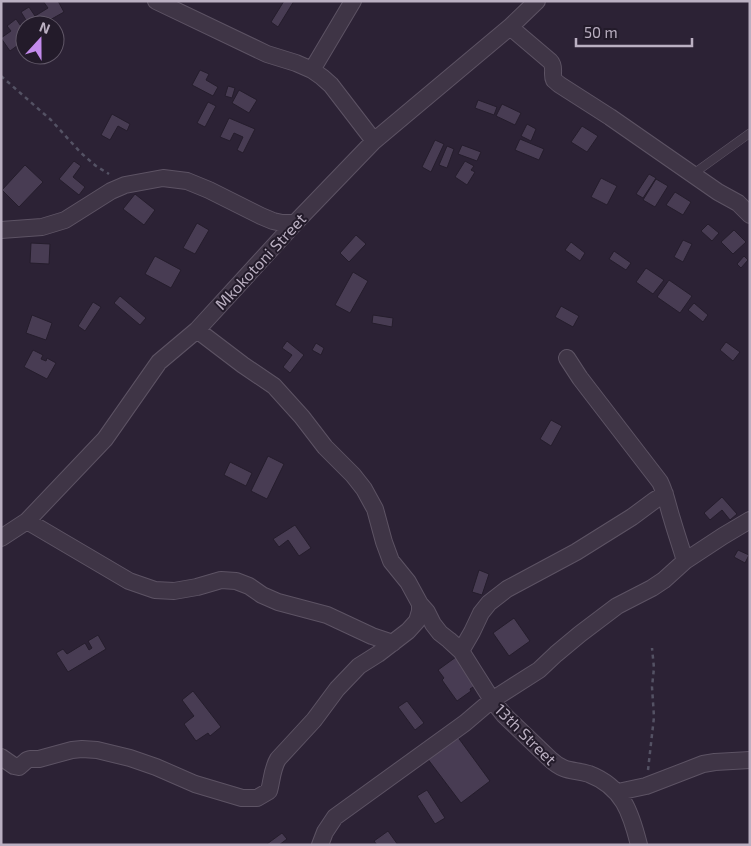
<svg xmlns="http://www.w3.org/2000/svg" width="751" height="846" viewBox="0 0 751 846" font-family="'Exo 2',sans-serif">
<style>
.building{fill:#483c53;stroke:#251d2c}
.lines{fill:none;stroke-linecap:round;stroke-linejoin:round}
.lane-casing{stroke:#5d5364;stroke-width:9}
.street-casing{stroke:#5d5364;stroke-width:18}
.path{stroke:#545264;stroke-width:2.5;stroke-dasharray:4 4;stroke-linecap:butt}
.lane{stroke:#3f3546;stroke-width:8}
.street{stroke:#3f3546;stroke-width:16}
.labels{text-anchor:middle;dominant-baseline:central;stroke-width:4;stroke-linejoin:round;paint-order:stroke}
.street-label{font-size:16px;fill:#bbb0c2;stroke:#231b2a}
</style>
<rect width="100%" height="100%" fill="#2c2235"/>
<path class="building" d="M43,1H58L64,12L41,25H29L21,12L29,7L35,16L48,8Z
M284,1H294L278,27L271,22Z
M16,19L25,32V40L10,51L1,38L11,31L7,26Z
M200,70L209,74L206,80L218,87L213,96L192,85Z
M228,86L235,88L232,98L225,96Z
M239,90L257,100L249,113L232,103Z
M478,100L497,107L494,115L475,108Z
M208,102L216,106L205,127L197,123Z
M502,104L521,113L515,125L496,116Z
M112,114L130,124L127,131L118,126L110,140L101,135Z
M229,118L255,129L243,153L237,150L243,137L234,133L230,141L220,137Z
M527,124L536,129L531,141L521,136Z
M582,126L598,136L587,152L571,142Z
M520,139L544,149L539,160L515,150Z
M435,140L444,144L431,172L422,167Z
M462,145L481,152L477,161L458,154Z
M447,146L454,149L447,168L439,165Z
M74,161L81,166L73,177L85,187L79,195L59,179Z
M465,161L474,166L471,170L475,172L467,185L455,177Z
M25,165L43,182L19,207L2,190Z
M649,174L656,178L643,198L636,194Z
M601,178L617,186L607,205L591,197Z
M656,179L668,186L655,207L643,200Z
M675,192L691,202L683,215L666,205Z
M135,194L155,210L144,225L123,209Z
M197,223L209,230L195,254L183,248Z
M708,224L719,233L712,241L701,231Z
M734,230L746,242L733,254L721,242Z
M356,235L366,244L349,262L340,253Z
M683,240L692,244L683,262L674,257Z
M571,242L585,253L580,261L565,250Z
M31,243L50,244L49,264L30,263Z
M614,251L631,263L626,270L609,259Z
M155,256L181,270L171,288L145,274Z
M744,256L748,260L741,268L737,264Z
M646,268L664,280L653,294L636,282Z
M353,272L368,281L350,313L335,305Z
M669,280L692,296L680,313L657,297Z
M120,296L146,318L140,325L114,303Z
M93,302L101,307L85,331L78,326Z
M694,303L708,315L703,322L688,310Z
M561,306L579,316L573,327L555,317Z
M32,315L52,323L46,340L26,333Z
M373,315L393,318L392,327L372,323Z
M287,341L304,355L290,373L283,367L292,355L282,348Z
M726,342L740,352L733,361L720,350Z
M316,343L324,348L321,355L312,350Z
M33,350L43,355L41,359L46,361L47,358L56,363L47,379L24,367Z
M551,420L562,426L551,446L540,439Z
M268,456L284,464L267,499L251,491Z
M230,462L252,473L246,486L224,475Z
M722,497L737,514L730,520L722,510L710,520L704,513Z
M295,525L311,548L299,556L288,540L279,547L273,539Z
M738,550L749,555L745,563L734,557Z
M479,570L489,574L482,595L472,592Z
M514,618L530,641L509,656L493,633Z
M98,635L106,649L68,672L56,653L63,649L67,654L85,643L89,650L92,648L88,641Z
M456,657L476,685L470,689L471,691L457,701L442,680L444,678L438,670Z
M193,691L221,727L210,736L208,733L196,741L184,724L194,716L182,700Z
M407,701L424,723L415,730L398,707Z
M457,736L490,781L461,803L427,758Z
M427,790L445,818L435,824L417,796Z
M388,831L398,845H377L374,841Z
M282,833L287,839L279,845H268L267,844Z"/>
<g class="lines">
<g class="lane-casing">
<path id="lane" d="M693,174L750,133"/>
</g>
<g class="street-casing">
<path id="street" d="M156,1L267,54L296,63L312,70L322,77L331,85L374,141
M510,27L550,61C556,67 551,74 554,80C555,81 560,85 560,85L610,117L718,192L738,203L750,215
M312,70L353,1
M1,230L42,227L65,220L111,191L125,185L163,178L187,181L209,190L261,216L273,221L282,223H295
M567,358L580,378L660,482C666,494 668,507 672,519C676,533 681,547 685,561
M27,521L129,581L155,590L174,591L197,587L221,580L236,581L249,586L262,595L278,602L327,615L372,636L393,643
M1,538L27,521L105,439L159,362L197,330L295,223L374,141L510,27L537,1
M420,604L427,612L433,624L440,633L449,640L461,651L492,700L504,715L550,759C565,773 573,769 589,774C623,787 631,813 639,845
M461,651L472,632L481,613L489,603L507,589L576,552L632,517L655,500L665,494
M1,757L14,766L19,767L27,760L30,759H39L72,750L82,749L97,750L130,758L156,767L195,784L242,798H257L269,791C272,780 272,769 278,759L314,720L337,689L359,666L378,654L408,631L417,621L420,611V604L408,582L391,561L384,542L375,509L364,489L353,475L325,447L302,417L274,386L243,365L197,330
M618,792L646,786L703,764L715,762L750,760
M320,845L325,832L335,817L465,723L492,700L539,670L556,654L580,634L617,606L652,588L664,580L685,561L723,536L750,520"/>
</g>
<path class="path" d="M1,76L51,120L81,153L96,166L109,174
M648,770L654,717L652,687L654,668L652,648"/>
<use href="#lane" class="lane"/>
<use href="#street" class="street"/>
</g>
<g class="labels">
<g class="street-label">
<text transform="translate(260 261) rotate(-47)">Mkokotoni Street</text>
<text transform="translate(526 734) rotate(45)">13th Street</text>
</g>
</g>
<rect width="751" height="846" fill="none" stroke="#bbb0c2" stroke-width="5"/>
<g transform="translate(40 40) rotate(21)"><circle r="24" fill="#231b2a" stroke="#605767"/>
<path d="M0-4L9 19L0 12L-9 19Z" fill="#c38bec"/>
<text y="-8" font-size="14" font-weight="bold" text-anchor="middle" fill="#bbb0c2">N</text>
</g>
<path d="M576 38v8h116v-8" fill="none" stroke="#bbb0c2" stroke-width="2.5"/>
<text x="584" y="38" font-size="15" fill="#bbb0c2" stroke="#231b2a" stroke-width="4" paint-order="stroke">50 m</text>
</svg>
